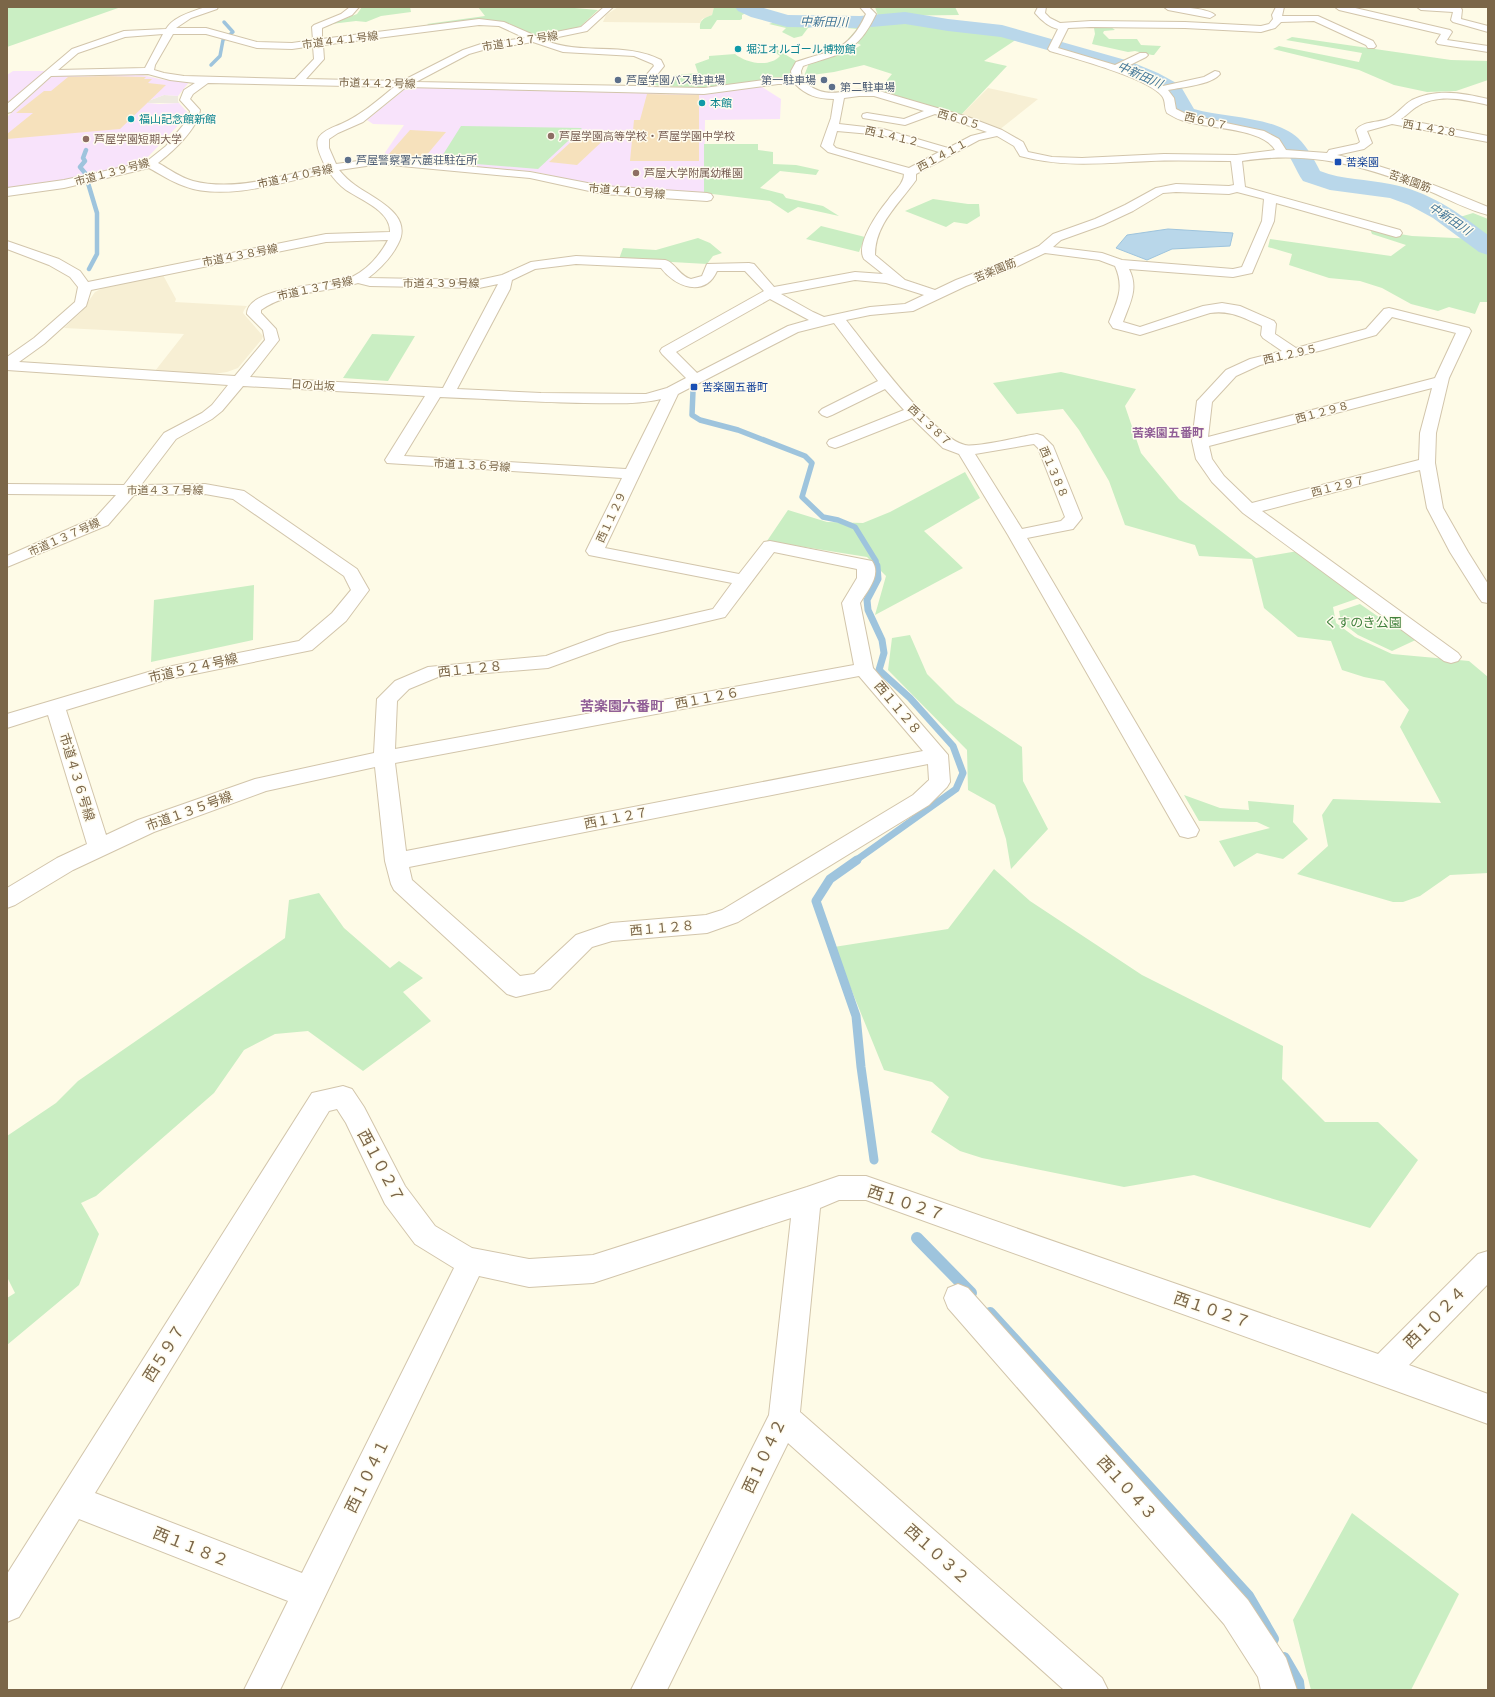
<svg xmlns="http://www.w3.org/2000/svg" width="1495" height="1697" viewBox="0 0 1495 1697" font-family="'Space Grotesk','Noto Sans JP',sans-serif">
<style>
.residential{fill:#f7efd4}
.industrial{fill:#eeeae0}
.education{fill:#f8e3fb}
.green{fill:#caeec3}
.water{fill:#b9d7ea;stroke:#9ec4dd}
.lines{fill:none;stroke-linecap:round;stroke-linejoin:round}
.stream-far5{stroke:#9ec4dd;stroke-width:3.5}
.stream-far4{stroke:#9ec4dd;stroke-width:4.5}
.stream-far3{stroke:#9ec4dd;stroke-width:5.5}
.stream-far2{stroke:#9ec4dd;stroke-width:7}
.stream-far1{stroke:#9ec4dd;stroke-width:9}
.stream{stroke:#9ec4dd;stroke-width:12}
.river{fill:#b9d7ea;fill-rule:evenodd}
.building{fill:#f6e1bc}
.minor-casing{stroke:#d2c5ab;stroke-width:2}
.minor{fill:#fff;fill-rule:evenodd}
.culture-dot{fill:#0f9aa8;stroke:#fffcef;stroke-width:1.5}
.service-dot{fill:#5c6f8a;stroke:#fffcef;stroke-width:1.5}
.education-dot{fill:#8d6e63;stroke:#fffcef;stroke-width:1.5}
.transit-dot{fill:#1a4fb4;stroke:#fffcef;stroke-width:1.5}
.labels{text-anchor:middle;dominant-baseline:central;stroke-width:3;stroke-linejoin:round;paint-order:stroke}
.far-street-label{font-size:11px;fill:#7b6648;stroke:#fffcef}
.far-culture-label{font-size:11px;fill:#0d838f;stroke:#fffcef;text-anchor:start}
.far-service-label{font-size:11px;fill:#4e5e75;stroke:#fffcef;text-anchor:start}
.far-education-label{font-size:11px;fill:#785e54;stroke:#fffcef;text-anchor:start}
.far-transit-label{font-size:11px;fill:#164399;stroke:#fffcef;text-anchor:start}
.far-water-label{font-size:12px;font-style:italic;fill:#427698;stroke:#fffcef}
.far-neighbourhood-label{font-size:12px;font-weight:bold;fill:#915f97;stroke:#fffcef}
.park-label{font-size:13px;fill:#42823e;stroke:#fffcef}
.street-label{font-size:13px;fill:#7b6648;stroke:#fffcef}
.neighbourhood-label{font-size:14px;font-weight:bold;fill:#915f97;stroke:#fffcef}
.near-street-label{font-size:16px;fill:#7b6648;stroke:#fffcef}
</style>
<rect width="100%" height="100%" fill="#fefbe7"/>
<path class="residential" d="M618,7H714L712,15L702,19L700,23L603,22L606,15Z
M988,88L1038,99L999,130L960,116Z
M163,275L176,299L175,302L247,306L244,310L243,313L263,336L262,339L238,368L227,372L214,374L155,371L184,334L64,328L81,312L95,292L103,288Z"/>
<path class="industrial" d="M164,95L178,96V101L179,103H148V101Z"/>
<path class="education" d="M13,71H45L7,105V75Z
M138,74L164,80L190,81L178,96L164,95L148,101V103L159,104L179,103L189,114L144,161L41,186L7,189V117L51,77L58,75Z
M759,85L781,99L780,119L705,120L704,193L604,187L536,172L382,157L404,125L373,124L367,120L404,90L413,87L708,93Z"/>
<path class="green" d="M7,7H121L7,47Z
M362,7H410L411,12L381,16L366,22L356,21L331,24L357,14Z
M478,7H563L598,10L581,26L568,31L537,37L510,24L492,20L430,26L427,24L485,16Z
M714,7H740L759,15L746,13L742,15V19L740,20H717L711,29H700C699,20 704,18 712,15Z
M875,7H955L959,15L878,16Z
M815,17L864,19L882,17L986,27L1017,39L984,61L1007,66L960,116L879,90L892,74L864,65L834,72L804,76L809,63L853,50L861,45L848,39L857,29L837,27L825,23L808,28L802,36L794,38L782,32L786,28L769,24L780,20Z
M1111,27L1115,30L1104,31L1103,33L1109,39H1137L1141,45L1161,46L1154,55H1152L1135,51L1128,52L1092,44L1095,34L1094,28Z
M1292,37L1451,60L1488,61V80L1456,91L1427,92L1394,85L1359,70L1273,49L1279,46L1359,62L1362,53L1286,40Z
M773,47L796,61L793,77L708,88L659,86L652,84L653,82L671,81L675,75L698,73L695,64L709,59V56L735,54C746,63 769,68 780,56L769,48Z
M461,126L582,128L538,169L439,161Z
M704,144H758V150L773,152V164L796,165L819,170L816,175L780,171L760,188L783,194L786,198L823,206L839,216L798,207L788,213L770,201L704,193Z
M933,199L968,204H979L980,216L967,224L954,222L946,227L905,211Z
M1473,213L1488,219V302H1480L1475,314L1449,307L1438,311L1411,304L1382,288L1360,281L1329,278L1289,265L1292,254L1268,247L1270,239L1391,256L1406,245L1372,234L1370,229L1412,236L1476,239L1460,217Z
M821,226L865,237L859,252L806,239Z
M698,238L710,243L722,253L713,256L707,264L619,259L623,248L656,250Z
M372,334L415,336L388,381L343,378Z
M1061,372L1136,389L1125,406L1141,453L1179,499L1256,558L1298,551L1359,598L1333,607L1336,623L1355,637L1392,654L1469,661L1488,677V873L1450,875L1420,896L1403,902H1393L1297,874L1328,846L1322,815L1333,799L1441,803L1400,727L1409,710L1384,681L1364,677L1342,670L1331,641L1298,637L1264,608L1252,559L1199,556L1195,545L1125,525L1109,481L1079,430L1063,409L1017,414L993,383Z
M965,472L980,498L924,531L963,568L875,615L886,576L867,557L767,541L788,510L827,522L863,523L890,512Z
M254,585L253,640L151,662L154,600Z
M1360,604L1396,629L1404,625L1422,637L1392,651L1358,635L1341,622L1339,611Z
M910,635L927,674L956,703L1022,747L1023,781L1048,829L1011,869L1006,839L995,805L968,790L967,750L888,670L892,638Z
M1184,795L1220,808L1249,810L1248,801L1294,805L1293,822L1308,839L1283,859L1257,853L1234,867L1219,841L1270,828L1257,822L1199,821Z
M994,869L1030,901L1142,975L1283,1046L1282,1079L1325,1122H1378L1418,1160L1370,1228L1194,1175L1124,1187L982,1158L960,1151L931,1132L949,1097L932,1082L884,1070L834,947L948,929Z
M319,893L344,928L390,968L399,961L423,978L403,992L431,1021L363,1071L308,1031L275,1034L244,1050L214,1093L96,1196L81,1203L99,1234L79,1285L7,1345V1298L15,1293L7,1277V1136L56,1103L78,1081L285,938L289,900Z
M1352,1513L1459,1594L1411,1690H1311L1293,1620Z"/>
<path class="water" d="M1168,229L1233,233L1230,246L1172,249L1147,260L1116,248L1127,235Z"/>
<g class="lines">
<path class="stream-far5" d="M211,65L220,56L223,40L233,32L224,22"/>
<path class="stream-far4" d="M86,150L83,158L85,161L80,167L85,173L97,213V254L89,269"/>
<path class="stream-far3" d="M693,391L692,415L700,420L738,430L805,456L812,463L802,497L823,517L838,520L855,527L876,561L877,567"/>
<path class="stream-far2" d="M855,861L956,789L963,773L953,746L910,698L879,670L884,653L882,640L868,610L867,600L878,579L877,566"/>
<path class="stream-far1" d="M857,860L830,879L816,901L856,1016L861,1067L874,1160"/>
<path class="stream" d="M917,1238L971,1293
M990,1313L1248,1596L1273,1639
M1284,1658L1298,1682L1299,1690"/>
<path class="river" d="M735,7H760L788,15L860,16L905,12L948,19L1002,25L1129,61L1158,73L1180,85L1194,109C1225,118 1273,116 1298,138C1308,148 1314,159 1320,171C1343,180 1367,179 1390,184C1428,191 1458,212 1488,235V255L1479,252L1433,218L1409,205L1390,198L1330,190L1303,181C1295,170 1292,156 1281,147C1260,130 1230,130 1204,125C1195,123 1186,120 1177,118L1164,93L1144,81L1115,69L1001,37L948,31L905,24L860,28L787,27L751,17L738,11Z"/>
</g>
<path class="building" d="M105,76L146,77L144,79H152L148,83L166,85L120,129L7,139V134L33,113H16L44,91H51L68,77Z
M647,94L699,95V161H630L634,120H640Z
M410,130L446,132L425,157L388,155Z
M582,132L609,135L577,165L549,162Z"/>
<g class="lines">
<g class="minor-casing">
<path id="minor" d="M205,7H218L217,9L191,18L176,28H206L257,42L292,43L313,40L312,27L314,25L341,14L350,7H359L352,15L322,28V39L479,19L504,22L536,36L581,27L604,7H613L587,31L544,40C582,56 624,41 661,60L664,66L647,87L704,88L778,78H792L791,71L796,62C831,50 849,52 866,14L860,7H869L876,14C857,54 841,53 803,66L801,71L802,80C831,106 848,83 879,91L968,117L1002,130L1023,142L1028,152L1052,157L1082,158L1164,154L1236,155L1275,150C1262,127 1205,129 1181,120C1177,119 1172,116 1167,113C1164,108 1166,101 1162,96C1148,78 1073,58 1050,51L1048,49L1058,29C1049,27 1041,20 1035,13L1038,7H1046L1045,13L1050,18L1060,23L1091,21L1185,22L1261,26L1269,24L1273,19L1272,15L1276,7H1284L1282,16H1318L1373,41L1376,46L1374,48H1368L1366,45L1314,21L1281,22L1275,28L1261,32L1185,28L1091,27L1068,28L1058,48L1115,65L1140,53H1146L1148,55L1146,57L1124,68L1163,86L1204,77L1215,71L1219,72L1220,74C1211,85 1183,87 1168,90L1174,98L1176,109L1188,115L1264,131L1279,139L1286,150L1327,153L1329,150L1357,144L1360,142L1356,130C1363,121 1377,123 1387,119C1397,115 1403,105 1412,100C1436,88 1463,93 1488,99V105C1466,100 1439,93 1418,106C1412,109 1407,115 1401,119L1488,136V142L1392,124L1367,131L1372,143L1364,149L1337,155C1390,167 1438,186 1488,207V215C1468,210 1448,199 1429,191C1364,166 1312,150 1242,161L1245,187L1400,230L1402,233L1400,236L1396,237L1276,203L1274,221L1252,273L1233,277L1129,269C1139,288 1130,303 1123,322L1140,327L1203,306L1222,303L1240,306L1274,321L1276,324L1275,334L1296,348L1366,329L1384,309L1389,308L1469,328L1471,331L1449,378L1436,433L1435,463L1443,508L1468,552L1488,584V603L1482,602L1479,598L1450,552L1427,508L1420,470L1262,511L1458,653L1461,657L1458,661L1451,663L1444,661L1243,513L1212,482L1196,459L1192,441L1197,401L1200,398L1226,370L1250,359L1282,351L1263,338L1261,335L1262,326C1243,318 1231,310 1210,313L1140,335L1113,328L1109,322C1117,301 1125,288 1115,266L1099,260L1045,253L1016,267L966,286L913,311L870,315L846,320C868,348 934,438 965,445C974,448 1024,436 1037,434L1043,436L1053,446L1082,518L1073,529L1027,538L1199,830L1196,836L1188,838L1180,836L1008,535L959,454L943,448L912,418L841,446L835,448L829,446L827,443L829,440L904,410L885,389L832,415L827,417L822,415L819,412L822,409L878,381L834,323L798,332L678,394L605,548L739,574L764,542L770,541L872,561C882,575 867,591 860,603L873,668L948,755L950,782L947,787L929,805L738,922L707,933L612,941L592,947L550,989L516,997L507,994L394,890L391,884L385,861L375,767L266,791L154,832L73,870L15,905L7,908V888L57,858L87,844L48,715L7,728V714L162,668L299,641L332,613L351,590L344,576L233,499L205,494L134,495L108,525L7,567V556L96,517L116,495L7,494V484L124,485L164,433L202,413L212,405L228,385L7,370V357L34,338L75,302L78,287L70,277L49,265L7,249V241L59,259L80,271L88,282L326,234L390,232C391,211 361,200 346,190C339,185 334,179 329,172C287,181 225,202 184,186C172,182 160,174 149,168L64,188L7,196V188L64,180L146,162L166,146L189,118L190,111L180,100L184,90L195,83L170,80L148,74L51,76L11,112L7,113V104L72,49L124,31L166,29C174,16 192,12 205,7ZM479,25L499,26L525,38L481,44L463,50L402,81L306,79L324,59L323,45ZM163,34L145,68L58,70L78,53L125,37ZM173,34H206L257,48L292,49L313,46L314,59L295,79L184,76L164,73L154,70L155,65ZM533,42L563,52L634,56L653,64L654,66L637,86L416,82L469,54L483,50ZM208,83L394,87C377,101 361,115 341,124C334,127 324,130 319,137C314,145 322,158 325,166C283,175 237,192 193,181C181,178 169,169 158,163C172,152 198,129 200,110L190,99L193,94ZM778,84H795C806,95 817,99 834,99L831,118L821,146L828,152L904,174C904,184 893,192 888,200C879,211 855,244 864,259L883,274L855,272L774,287L754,264L749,263L707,264L702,276L691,279C679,276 675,262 665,260L576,256L531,262L502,275L479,280L368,278C381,268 391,258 398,244C414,214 374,199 355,185C349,181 344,176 339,170L380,164L530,178L603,194L707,201L711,200L713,197L711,194L707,193L603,186L530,172L380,158L336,164L329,148V139L338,133L363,122L406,87L704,94ZM859,96H874L924,111L904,119L867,113L863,114L862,116L863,118L905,125L935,114L987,132L971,136L948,148L883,129L839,124L844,98ZM837,131L882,135L939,152L909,168L836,148L833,145ZM997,136L1014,146L1020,156C1064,168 1106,163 1151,161C1178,160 1204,161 1231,161L1234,185L1229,186L1176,184L1156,188L1125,205L1095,219L1053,234L1039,246L1006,261L956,280L935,290L905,280L875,255C875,224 899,204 916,180V174L979,140ZM1176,192L1229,194L1237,192L1264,199L1262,221L1242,267L1233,269L1122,260L1102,253L1053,247L1061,240L1103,225L1133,211L1163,193ZM388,240C380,255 368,269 352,277C332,286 247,285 247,314L263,330L265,340L235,376L19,362L44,344L86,306L91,290L326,242ZM576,264L661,268C675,287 705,298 717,271H745L764,291L662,348L660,351L662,354L686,378L667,388L646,394L541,393L457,389L510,289L512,280L535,269ZM855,280L886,283L924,295L905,304L870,307L824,317L813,312L781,294ZM358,283L370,286L479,288L498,284L443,388L250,377L279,340L276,329L261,313V310C289,290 326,293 358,283ZM770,299L809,320L788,326L697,373L676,352ZM1392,317L1456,333L1435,378L1208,437L1212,402L1236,376L1260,365L1323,350L1376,335ZM243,386L425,396L385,460L387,463L622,478L586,551L589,555L732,583L713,609L608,633L546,656L428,667L395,681L377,699L374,753L255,779L138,820L106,835L66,710L165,680L312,650L346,621L369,590L357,569L244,491L205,484L141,485L176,439L212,419L222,411ZM1432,388L1420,433L1419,460L1252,503L1224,476L1212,459L1209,446ZM440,397C488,399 536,402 584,403C610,403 636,405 661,399L626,469L404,456ZM1034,444L1038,448L1065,517L1061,521L1022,529L975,454ZM774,552L857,569V578L842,603L854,665L395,749L397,701L409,689L438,677L548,668L620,642L725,617ZM859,676L923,751L406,851L395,763ZM928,764L929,780L913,795L722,910L706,915L611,923L576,935L534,974L520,976L412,880L409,867Z
M1164,7C1175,7 1206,7 1215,15L1210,18L1168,10Z
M1335,7H1351L1450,30L1452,32L1447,40L1488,46V52L1438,44L1436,42L1441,34L1339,10Z
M1417,7L1461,8L1462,10L1461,19L1488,26V32L1453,22L1451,20L1453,12L1421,10Z
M343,1086L352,1089L364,1107L405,1186L435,1226L472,1248L529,1259L593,1255L807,1187L839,1176H866L1378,1354L1478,1254L1488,1251V1284L1409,1365L1488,1394V1424L866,1200H839L820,1208L800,1412L1102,1678L1108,1690H1064L788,1443L667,1690H631L769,1415L791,1218L593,1283L529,1287L479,1276L280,1690H244L288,1601L79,1519L19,1617L7,1622V1574L312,1093ZM337,1109L346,1123L385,1204L415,1244L454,1268L302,1573L95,1493L329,1111Z
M958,1284L968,1288L1248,1600L1286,1658L1297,1690H1261L1258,1677L1224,1624L948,1308L944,1298L948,1288Z"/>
</g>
<use href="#minor" class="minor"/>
</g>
<g class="culture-dot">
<circle cx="738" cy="49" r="4"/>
<circle cx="702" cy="103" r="4"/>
<circle cx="131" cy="119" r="4"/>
</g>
<g class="service-dot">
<circle cx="618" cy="80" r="4"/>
<circle cx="824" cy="80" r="4"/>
<circle cx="832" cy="87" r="4"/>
<circle cx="348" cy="160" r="4"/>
</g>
<g class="education-dot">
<circle cx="551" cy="136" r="4"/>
<circle cx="86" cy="139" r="4"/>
<circle cx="636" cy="173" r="4"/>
</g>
<g class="transit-dot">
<rect x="1334" y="158" width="8" height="8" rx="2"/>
<rect x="690" y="383" width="8" height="8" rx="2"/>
</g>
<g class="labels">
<g class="far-street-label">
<text transform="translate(340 40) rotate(-7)">市道４４１号線</text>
<text transform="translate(520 41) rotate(-9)">市道１３７号線</text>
<text transform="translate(377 83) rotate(1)">市道４４２号線</text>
<text transform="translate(959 119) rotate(17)">西６０５</text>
<text transform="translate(1206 121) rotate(13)">西６０７</text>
<text transform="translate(1430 128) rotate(10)">西１４２８</text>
<text transform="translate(892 136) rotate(13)">西１４１２</text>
<text transform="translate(942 155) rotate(-28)">西１４１１</text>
<text transform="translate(112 172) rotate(-15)">市道１３９号線</text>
<text transform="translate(295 176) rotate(-12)">市道４４０号線</text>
<text transform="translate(1410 181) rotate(20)">苦楽園筋</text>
<text transform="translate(627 191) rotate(5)">市道４４０号線</text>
<text transform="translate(240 255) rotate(-11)">市道４３８号線</text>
<text transform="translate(995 270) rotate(-22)">苦楽園筋</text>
<text x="441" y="283">市道４３９号線</text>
<text transform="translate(315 288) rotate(-12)">市道１３７号線</text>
<text transform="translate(1290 354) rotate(-13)">西１２９５</text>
<text transform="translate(313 385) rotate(3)">日の出坂</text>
<text transform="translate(1322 412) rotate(-15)">西１２９８</text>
<text transform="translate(930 425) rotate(43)">西１３８７</text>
<text transform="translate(472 465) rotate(3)">市道１３６号線</text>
<text transform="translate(1054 472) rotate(66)">西１３８８</text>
<text transform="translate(1338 486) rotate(-14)">西１２９７</text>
<text x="165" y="490">市道４３７号線</text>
<text transform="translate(611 517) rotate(-65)">西１１２９</text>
<text transform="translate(64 537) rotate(-24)">市道１３７号線</text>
</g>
<g class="far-culture-label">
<text x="746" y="49">堀江オルゴール博物館</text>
<text x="710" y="103">本館</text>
<text x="139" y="119">福山記念館新館</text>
</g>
<g class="far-service-label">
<text x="626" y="80">芦屋学園バス駐車場</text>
<text x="816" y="80" text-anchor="end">第一駐車場</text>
<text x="840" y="87">第二駐車場</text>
<text x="356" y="160">芦屋警察署六麓荘駐在所</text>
</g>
<g class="far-education-label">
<text x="559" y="136">芦屋学園高等学校・芦屋学園中学校</text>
<text x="94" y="139">芦屋学園短期大学</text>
<text x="644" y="173">芦屋大学附属幼稚園</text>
</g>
<g class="far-transit-label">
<text x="1346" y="162">苦楽園</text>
<text x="702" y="387">苦楽園五番町</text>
</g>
<g class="far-water-label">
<text transform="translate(824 22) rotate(1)">中新田川</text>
<text transform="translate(1140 75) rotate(24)">中新田川</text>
<text transform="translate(1450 219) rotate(34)">中新田川</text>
</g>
<g class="far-neighbourhood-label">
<text x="1168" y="433">苦楽園五番町</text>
</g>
<g class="park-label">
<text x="1363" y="622">くすのき公園</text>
</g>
<g class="street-label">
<text transform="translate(193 668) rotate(-13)">市道５２４号線</text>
<text transform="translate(470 669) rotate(-6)">西１１２８</text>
<text transform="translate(707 698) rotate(-11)">西１１２６</text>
<text transform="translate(898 708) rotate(50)">西１１２８</text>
<text transform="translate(77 777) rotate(73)">市道４３６号線</text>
<text transform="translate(189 811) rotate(-20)">市道１３５号線</text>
<text transform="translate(616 818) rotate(-11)">西１１２７</text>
<text transform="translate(662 928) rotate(-5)">西１１２８</text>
</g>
<g class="neighbourhood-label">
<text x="622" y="706">苦楽園六番町</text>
</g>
<g class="near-street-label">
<text transform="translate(381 1166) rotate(62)">西１０２７</text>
<text transform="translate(906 1203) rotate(18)">西１０２７</text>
<text transform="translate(1212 1310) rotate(19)">西１０２７</text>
<text transform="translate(1435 1317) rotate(-45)">西１０２４</text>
<text transform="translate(164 1353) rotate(-58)">西５９７</text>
<text transform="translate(764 1456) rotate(-65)">西１０４２</text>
<text transform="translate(367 1476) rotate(-64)">西１０４１</text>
<text transform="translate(1127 1488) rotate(48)">西１０４３</text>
<text transform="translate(191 1547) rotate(22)">西１１８２</text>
<text transform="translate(937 1554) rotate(42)">西１０３２</text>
</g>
</g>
<rect width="1495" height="1697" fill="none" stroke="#7b6648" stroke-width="16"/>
</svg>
